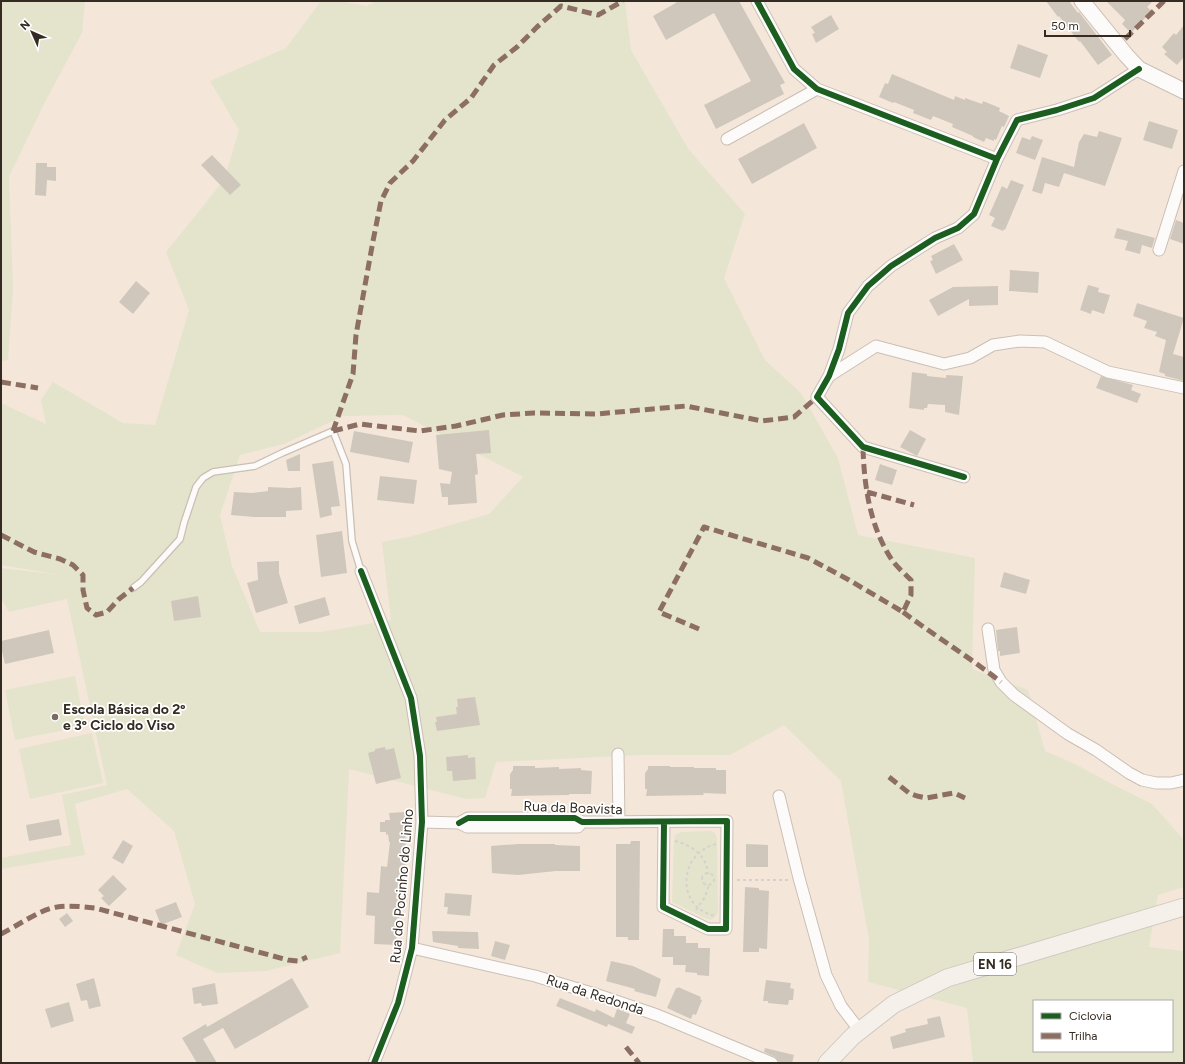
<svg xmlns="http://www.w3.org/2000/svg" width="1185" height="1064" viewBox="0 0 1185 1064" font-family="Figtree,sans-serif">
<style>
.green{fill:#e4e3cc;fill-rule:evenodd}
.building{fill:#d0c7bc}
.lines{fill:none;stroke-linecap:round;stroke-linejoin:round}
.lane-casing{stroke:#cabfb5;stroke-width:8}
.street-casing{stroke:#cabfb5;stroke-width:13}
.secondary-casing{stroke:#cabfb5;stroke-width:17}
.primary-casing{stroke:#cec8c1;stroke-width:19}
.path{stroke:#d5d2ce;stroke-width:2;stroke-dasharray:3 3;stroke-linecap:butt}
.lane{stroke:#fdfbf9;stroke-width:5.5}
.street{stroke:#fdfbf9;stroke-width:11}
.secondary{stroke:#fdfbf9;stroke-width:15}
.primary{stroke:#f6f0eb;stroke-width:17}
.quiet{stroke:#8d6e63;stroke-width:5;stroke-dasharray:10 5;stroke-linecap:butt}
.cycleway-casing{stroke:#fff;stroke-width:8}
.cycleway{stroke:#1b5e20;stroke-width:6}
.poi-dot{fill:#776d63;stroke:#fff;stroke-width:1.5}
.labels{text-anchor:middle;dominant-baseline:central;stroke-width:3.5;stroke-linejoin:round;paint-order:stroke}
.shield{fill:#fff;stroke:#716b65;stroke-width:1}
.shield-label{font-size:13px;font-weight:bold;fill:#342c23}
.poi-label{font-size:14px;font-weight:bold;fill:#342c23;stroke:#fff;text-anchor:start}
.street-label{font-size:14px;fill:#342c23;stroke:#fff}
</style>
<rect width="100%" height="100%" fill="#f4e7da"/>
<path class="green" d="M1,1H85L82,33L44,104L9,177L13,289L8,360L1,361Z
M321,1H339L367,6L376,1H625L631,50L689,150L745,214L724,278L765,360L801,393L838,458L858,535L975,558L972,669L1028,690L1045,751L1075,764L1110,783L1152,804L1184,840V887L1158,895L1149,947L1184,951V1063H973L967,1008L868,982L869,940L841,781L784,725L730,755H640L496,762L485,798L466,799L349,769L340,953L266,971L217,973L176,955L195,904L174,831L127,789L75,804L85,855L1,869V858L71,845L62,795L107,785L67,599L9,612L1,598V568L61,575L1,565V403L46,424L41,400L53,382L123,423L155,425L189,310L166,252L224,180L239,130L210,81L286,48ZM403,415L523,477L489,514L409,537L382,542L391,620L321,632H260L232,566L220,515L240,455L284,444L343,416ZM1034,1001H1172V1051H1034Z
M75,676L85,726L15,740L5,690Z
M92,733L103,783L30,799L19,749Z
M710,831L715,833L717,838L718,913L715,917L711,920L705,918L672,902L674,840L675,835L681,832Z"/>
<path class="building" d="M679,1H739L785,83L780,85L784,94L716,129L704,105L751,81L714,13L666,40L653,16Z
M1046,1H1069L1078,13L1079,12L1112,55L1098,65L1080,41L1079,42L1059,16L1058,17Z
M1106,1H1153L1147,7L1152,11L1131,33L1122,24L1125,20Z
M831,15L839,29L816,43L812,34L815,33L811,27Z
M1184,25V57L1177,65L1164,54L1167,52L1162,47L1174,33L1176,35Z
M1018,44L1048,55L1040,78L1010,68Z
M892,74L954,100L955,96L965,100V98L982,104L983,101L1000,108L999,111L1009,116L1004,127L1002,126L996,140L994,139V141L986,138L984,142L973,137V136L952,127L953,124L933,116L931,120L913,113L914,110L894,102L893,103L879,97L885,83L888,84Z
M1149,121L1178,130L1172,149L1143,140Z
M804,123L817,148L752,184L738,159Z
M1099,131L1122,138L1105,186L1064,173L1059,187L1045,183L1042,194L1032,191L1042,157L1074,167L1079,142L1084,134L1097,137Z
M1032,136L1043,140L1035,160L1016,153L1022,137L1030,140Z
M212,155L241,185L230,195L201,165Z
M36,163H47V167H56V181L47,180L46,196L35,195Z
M1011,180L1024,185L1005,230L1004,229L1003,231L991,226L995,218L989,215L1002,186L1007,189Z
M1176,220L1184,223V244L1170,239Z
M1117,228L1155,238L1152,248L1142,245L1140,254L1125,250L1128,241L1114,238Z
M954,244L963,260L936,274L930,261L933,260L931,256Z
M1010,270L1039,272L1038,293L1009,291Z
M136,281L150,293L133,314L119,302Z
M1088,285L1099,288L1098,292L1110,295L1104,314L1092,310L1091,314L1080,310Z
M998,286V305L969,306V299L938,316L929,300L953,287Z
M1137,303L1184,318L1173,354L1184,357V381L1165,376V374L1159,372L1166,340L1155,336L1157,332L1144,328L1147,321L1133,316Z
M912,372L927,374V376L946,378V375L963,376L959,415L945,412V405L928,404L927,408H924V410L909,408Z
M1101,376L1133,385L1131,390L1141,394L1137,403L1096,388Z
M489,430L491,453L476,454L478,474L475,475L477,503L448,505V497H442L440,483L450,484L452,472L439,469L436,435Z
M910,430L926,439L917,456L900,447Z
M354,431L413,442L409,463L350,452Z
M300,454V471H288L286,460Z
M333,461L340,506L331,507L332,515L320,518L312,464Z
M880,464L897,470L892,485L875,480Z
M380,476L417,480L414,504L377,500Z
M268,487L290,488L301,487L302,510L286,511V517H254L231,515L234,492L252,493L268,491Z
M342,531L347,573L321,577L316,535Z
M279,561V573L288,603L256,613L247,583L258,580L257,562Z
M1004,572L1030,580L1026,594L1000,587Z
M198,596L201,617L174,621L171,601Z
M325,597L330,615L299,624L294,606Z
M1017,627L1020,653L1000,656V651H998L996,630Z
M49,630L54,653L5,664L1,647V641Z
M475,697L480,725L437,731L435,722H437L436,717L457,714L456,707H458L457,699Z
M385,747L386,750L394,748L401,778L376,784L368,753L375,751V749Z
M468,755V758L475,757L476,779L453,781L452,771H447L446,757Z
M513,766H535V768L559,767V769L581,768V770L592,771L591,794H569V795L511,796L512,789H510V774L513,770Z
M648,766H670V767H694V768H716V770H726V794L703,793L704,795L646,796L647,789H645V773L648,769Z
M405,812L406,859L404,879H399L396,899H401L399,918H397L396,945L374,944L375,916L366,915L367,892L379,893L381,866L387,867L390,842H389L388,834L386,835V832H380V822H385V820H390L389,813Z
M59,819L62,835L29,841L26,825Z
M123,840L133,846L123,864L112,858Z
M631,841H640L639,940H628V937H616V844H630Z
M518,844H555V845L580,846V871H556L518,875L492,873L491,846Z
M746,844L768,845V867H746Z
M113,875L127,889L109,906L101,898L104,896L98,890Z
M745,887L759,888V890L769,891L767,949L759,948V952H743Z
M445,893L472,895L470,916L447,914L448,907H444Z
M176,902L182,917L161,925L155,910Z
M67,913L73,921L65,927L59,919Z
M663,929H674V936H686V943H698V948H710L709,976L697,975V973L685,972L686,965H673V957H662Z
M432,931L478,932L479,949L458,948V946L433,942Z
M495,941L510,945L505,960L491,956Z
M611,961L633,966L661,979L656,997L634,991L635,989L606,981Z
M94,978L101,1006L89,1009L87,1000L81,1001L76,984Z
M292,978L309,1007L235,1049L223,1028L203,1039L217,1063H197L182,1038L206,1024L207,1027Z
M766,980L791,983L790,988L794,989L793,1000H789L788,1005L768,1003V1001H763Z
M215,983L218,1004L202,1006L201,1003L194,1004L192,988Z
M678,987L701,997L700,999L702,1000L696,1015L693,1014L691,1019L667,1008L676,988H678Z
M560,998L595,1012L596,1009L614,1018L617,1009L630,1014L626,1023L635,1027L632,1034L608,1024L607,1027L556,1006Z
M69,1002L74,1021L51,1028L45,1009Z
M940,1016L945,1037L893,1049L890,1037L906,1032L905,1029L928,1024L927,1019Z
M765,1048L794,1055L792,1063L779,1062L775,1057L764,1052Z"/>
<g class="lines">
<g class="lane-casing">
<path id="lane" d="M133,588L141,582L180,539L184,523L196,487L203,478L213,472L255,466L282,453L333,431L346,464L352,541L361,571"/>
</g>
<g class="street-casing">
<path id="street" d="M757,1L794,69L817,89L997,159
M727,139L817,89
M1159,250L1184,171
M829,376L876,346L944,364L970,358L993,345L1020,341L1045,342L1108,372L1184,388
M964,477L863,447L817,397L829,376L839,349L848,313L868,286L891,266L935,238L958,228L974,214L997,159L1017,120L1057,110L1094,98L1139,69
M361,571L411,698L420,756L422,822L412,948L398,1003L374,1063
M988,629L994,670L1001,682L1014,695L1068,734L1096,750L1129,773L1142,780L1156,783H1171L1184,780
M618,754L619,822
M779,796L799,878L826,975L841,1006L860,1031
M422,822L459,823L467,827H578L582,822
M459,823L468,818H575L582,822L727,821L726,929H708L663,907L664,822
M412,948L535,976L595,994L657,1015L772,1063"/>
</g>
<g class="secondary-casing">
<path id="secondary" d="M1082,1L1126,55L1139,69L1184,91"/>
</g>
<g class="primary-casing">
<path id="primary" d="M827,1063L853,1036L894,1004L947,978L1184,907"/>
</g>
<path class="path" d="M675,841C691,845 707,855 708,874
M716,844C677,854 676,909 716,916
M702 879a6 6 0 1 1 12 0a6 6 0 1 1-12 0Z
M737,880H789
M696,910L705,897L709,885"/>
<use href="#lane" class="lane"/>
<use href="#street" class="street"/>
<use href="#secondary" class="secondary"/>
<use href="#primary" class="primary"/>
<path class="quiet" d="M1125,39L1164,1
M1,382L38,388
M333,431L353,374L356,335L373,241L381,201L390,183L413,161L445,120L471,98L494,65L517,47L537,27L561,6L598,15L623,1
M333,431L360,424L420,431L456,426L503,415L534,413L596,414L686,406L762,421L794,417L817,397
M867,492L914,505
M1,535L34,552L60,559L73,565L83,575V590L87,608L96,615L107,612L119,599L133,588
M903,612C935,636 969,657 1001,682
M699,629L659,612L704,527L808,558L849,580L903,612L911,595V580C905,574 897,567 892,560C870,527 864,486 863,447
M889,777L909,793L917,796L926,798L954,793L965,798
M1,934C17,926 41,909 57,907C70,905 83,907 95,908L288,960L298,961L307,957
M626,1047L639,1063"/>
<g class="cycleway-casing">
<path id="cycleway" d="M757,1L794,69L817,89L997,159
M964,477L863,447L817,397L829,376L839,349L848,313L868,286L891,266L935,238L958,228L974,214L997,159L1017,120L1057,110L1094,98L1139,69
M361,571L411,698L420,756L422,822L412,948L398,1003L374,1063
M459,823L468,818H575L582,822L727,821L726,929H708L663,907L664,822"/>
</g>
<use href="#cycleway" class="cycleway"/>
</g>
<circle class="poi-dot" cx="55" cy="717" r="4"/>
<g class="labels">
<rect class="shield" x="974" y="953" width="42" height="22" rx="3"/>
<g class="shield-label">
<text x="995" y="964">EN 16</text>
</g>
<g class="poi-label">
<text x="63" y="709">Escola Básica do 2º<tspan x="63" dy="16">e 3º Ciclo do Viso</tspan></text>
</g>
<g class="street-label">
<text transform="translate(573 808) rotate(2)">Rua da Boavista</text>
<text transform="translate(402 886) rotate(-85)">Rua do Pocinho do Linho</text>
<text transform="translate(595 995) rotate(18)">Rua da Redonda</text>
</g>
</g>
<rect width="1185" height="1064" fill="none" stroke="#342c23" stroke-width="4"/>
<rect x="1033" y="1000" width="140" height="52" fill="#ffffff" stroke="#aeaba7"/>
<rect x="1041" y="1013" width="20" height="6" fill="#1b5e20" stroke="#aeaba7"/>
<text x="1069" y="1020" font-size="12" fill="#342c23">Ciclovia</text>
<rect x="1041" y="1033" width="20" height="6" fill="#8d6e63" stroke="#aeaba7"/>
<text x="1069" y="1040" font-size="12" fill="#342c23">Trilha</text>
<g transform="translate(32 32) rotate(315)" stroke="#ffffff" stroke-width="3" paint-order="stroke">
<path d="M0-3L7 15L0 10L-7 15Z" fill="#342c23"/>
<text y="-6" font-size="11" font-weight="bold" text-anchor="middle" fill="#342c23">N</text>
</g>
<path d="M1045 30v6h85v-6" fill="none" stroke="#342c23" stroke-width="2"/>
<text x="1051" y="30" font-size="12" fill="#342c23" stroke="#ffffff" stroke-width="3" paint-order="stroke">50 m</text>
</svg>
